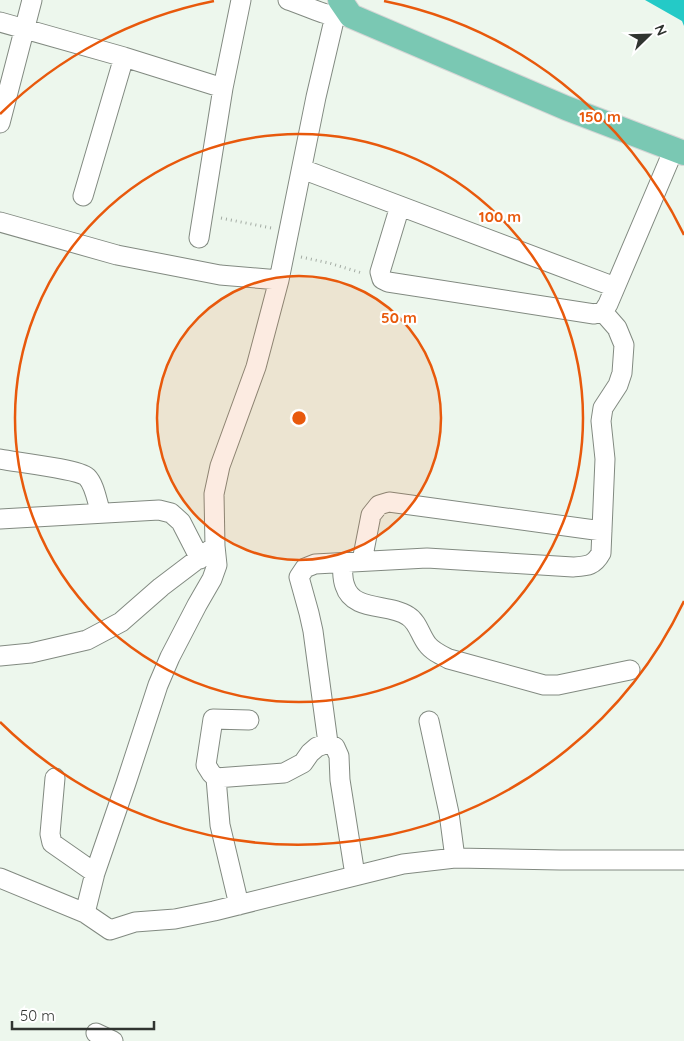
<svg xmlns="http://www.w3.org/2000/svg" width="684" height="1041" viewBox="0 0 684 1041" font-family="Quicksand,sans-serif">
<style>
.water{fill:#24cac7}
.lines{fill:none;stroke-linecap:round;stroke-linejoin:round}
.minor-casing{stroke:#828a81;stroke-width:21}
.major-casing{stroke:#d6d6d6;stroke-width:26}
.path{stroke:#a3aba3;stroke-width:3;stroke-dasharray:1 4;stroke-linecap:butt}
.minor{stroke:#fff;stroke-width:19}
.major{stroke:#7ac8b3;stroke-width:24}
.ring{fill:none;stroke:#e8590c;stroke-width:2.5}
.centre{fill:#e8590c;stroke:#fff;stroke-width:2.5}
.ring-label{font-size:15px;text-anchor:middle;font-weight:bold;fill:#e8590c;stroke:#fff;stroke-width:4.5;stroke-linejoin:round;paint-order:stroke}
</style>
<rect width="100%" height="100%" fill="#edf7ed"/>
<path class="water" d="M645,0H684V26L682,21Z"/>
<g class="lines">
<g class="minor-casing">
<path id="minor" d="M288,0C300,4 311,9 323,13C331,16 339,16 347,16
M0,22L124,57L223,88
M0,123L32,0
M302,169L615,287
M83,196L124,57
M400,206L380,272L382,279L388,282L594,314L603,312L608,304L674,149
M0,222L117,255L220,275L279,280
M199,238L223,88L241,0
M0,459C15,462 78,469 87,477C95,485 97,502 101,513
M0,519L159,510L171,513L181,522L200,559
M362,561L371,515L379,505L389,502L602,531
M342,563C343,570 342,579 345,586C353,612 389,603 408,616C418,622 420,635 427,644C432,651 441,655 449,659L544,685H558L630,670
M0,656L31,653L87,640L121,622L161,587L215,546L214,494L220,466L256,367L279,280L316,97L335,16
M429,721L449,813L455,858
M328,743L313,631L309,613L299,577L305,568L315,564L427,558L573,567C587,566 594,566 601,553L605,459L601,421L603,408L618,385L622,373L624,345L617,328L603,312
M55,778L50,834L52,843L95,873
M216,778L284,773L303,763L310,753L317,747L328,743L335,747L339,756L340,780L355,875
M0,878L85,913L110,930L135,922L175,919L214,911L403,864L455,858L560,860H684
M239,905L220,825L216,778L211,773L206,765L213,719L249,720
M85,913L95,873L126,783L158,685L170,657L197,605L212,579L217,565L215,546
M96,1033L113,1041"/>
</g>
<g class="major-casing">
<path id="major" d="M340,0L351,16L566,108L684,153"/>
</g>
<path class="path" d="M221,218L271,228
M301,257L329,263L362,273"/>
<use href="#minor" class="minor"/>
<use href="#major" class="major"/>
</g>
<circle cx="299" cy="418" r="142" fill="#e8590c" fill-opacity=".12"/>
<g class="ring">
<circle cx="299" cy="418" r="142"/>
<circle cx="299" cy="418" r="284"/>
<path d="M684 601A426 426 0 0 1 0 722M0 114A426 426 0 0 1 214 1M384 1A426 426 0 0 1 684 235"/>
</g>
<circle cx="299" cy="418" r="8" class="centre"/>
<g class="ring-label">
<text x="600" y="122">150 m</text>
<text x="500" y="222">100 m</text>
<text x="399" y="323">50 m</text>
</g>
<g transform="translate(649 35) rotate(67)" stroke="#ffffff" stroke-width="4" paint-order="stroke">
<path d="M0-4L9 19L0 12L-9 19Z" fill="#303430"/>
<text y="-8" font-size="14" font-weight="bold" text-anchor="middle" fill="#303430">N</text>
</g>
<path d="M12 1021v8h142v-8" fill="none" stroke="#303430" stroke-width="2.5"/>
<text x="20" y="1021" font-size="15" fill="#303430" stroke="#ffffff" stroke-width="4" paint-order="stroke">50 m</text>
</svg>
